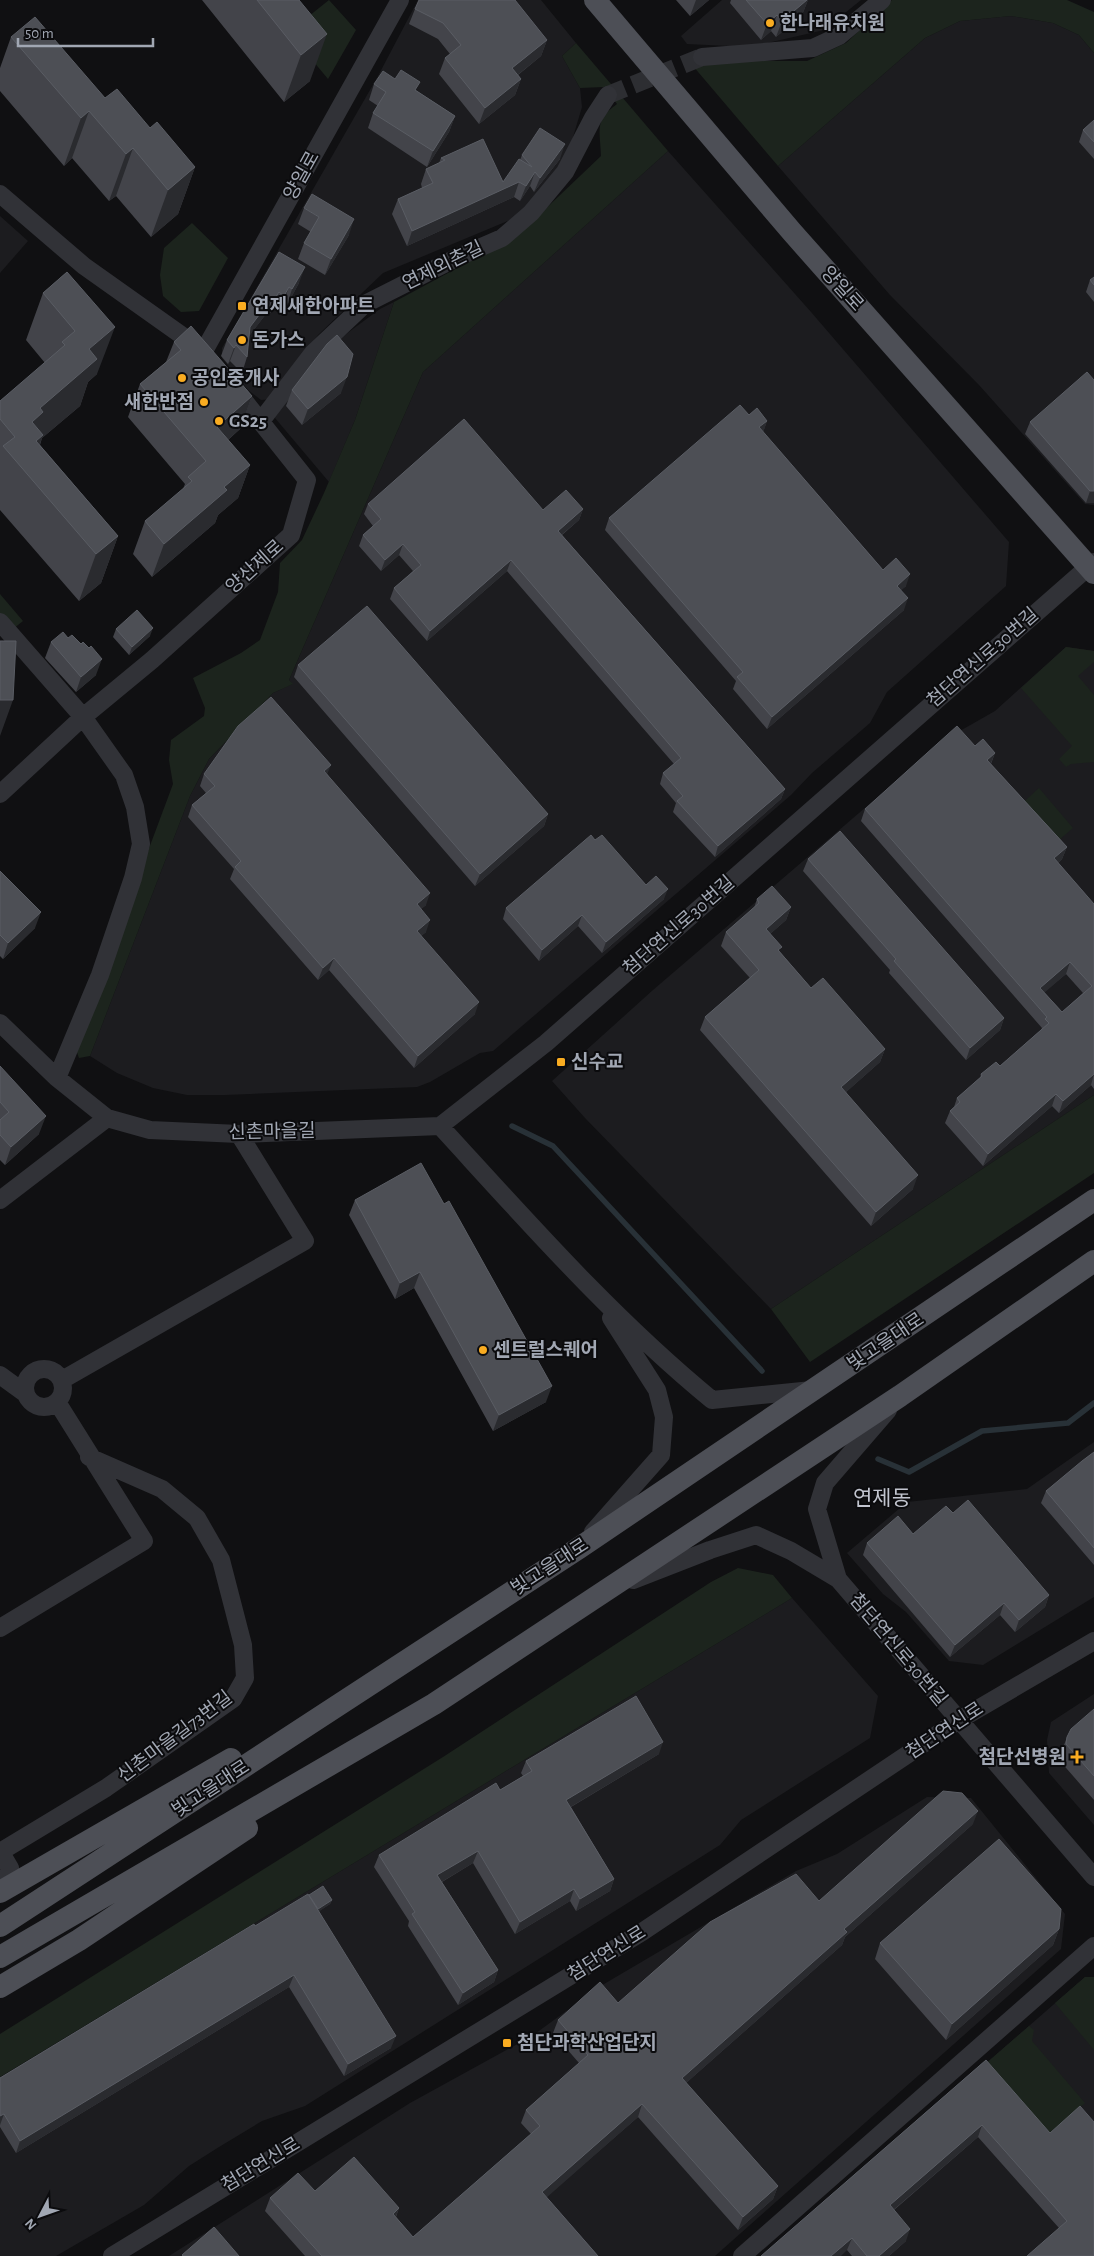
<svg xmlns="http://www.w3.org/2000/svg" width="1094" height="2256" viewBox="0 0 1094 2256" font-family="'Alegreya Sans','Noto Sans KR',sans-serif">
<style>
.built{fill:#1c1c1f}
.green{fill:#1c241d}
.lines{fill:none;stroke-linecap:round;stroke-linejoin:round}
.stream{stroke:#283137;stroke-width:5.5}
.minor-tunnel{stroke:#2d2e32;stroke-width:18;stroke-dasharray:18 9;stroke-linecap:butt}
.minor{stroke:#313237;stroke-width:18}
.major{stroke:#4d4f56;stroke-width:22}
.wall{fill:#43444a;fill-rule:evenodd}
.shaded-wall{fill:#2a2b2f}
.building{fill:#4d4f55;stroke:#5a5d64;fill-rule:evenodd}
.poi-dot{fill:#f9ac21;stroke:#0b0b0d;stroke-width:2}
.labels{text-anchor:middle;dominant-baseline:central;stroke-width:4;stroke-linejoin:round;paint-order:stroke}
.poi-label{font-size:19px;font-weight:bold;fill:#a1a7b3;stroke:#0b0b0d;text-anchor:start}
.street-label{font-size:19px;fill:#a1a7b3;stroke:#0b0b0d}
.quarter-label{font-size:21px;fill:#c2c5cf;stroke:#0b0b0d}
</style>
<rect width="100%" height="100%" fill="#101012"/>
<path class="built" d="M418,0H541L576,43L562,56L580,88L582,107L567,157L538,198L510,220L383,273L318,335L272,399L261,400L248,390L222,358V348L378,76Z
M722,0H861L824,30L750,47L687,44L681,36Z
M1011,16L1053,23L1079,35L1094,53V505L1085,504L979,385L890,295L778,166L925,38L960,21Z
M668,151L811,312L1009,542L1006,586L887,692L870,723L812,773L791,795L493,1051L480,1053L430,1082L417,1087L225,1095H187L153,1088L117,1073L90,1056L190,796L209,759L273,693L292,684L289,680L423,372Z
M0,216L28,241L0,273Z
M394,302L355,420L329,482L275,418L276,409L338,340L380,309Z
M1066,647L1094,651V1095L771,1309L585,1118L552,1081L653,990L944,740L995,711Z
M1094,1442V1597L983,1665L949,1661L906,1612L883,1594L847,1553L907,1502L1027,1489Z
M792,1598L878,1696L870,1738L741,1820L720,1845L305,2106L262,2121L219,2147L189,2166L144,2205L56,2256H0V2077Z
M1094,1694V1825L1049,1773L1047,1740L1051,1722Z
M927,1797L971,1798L1065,1914L1061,1949L715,2256H169L410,2103L532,2036L599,1987L796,1871L837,1854Z
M1085,1977H1094V2256H766Z"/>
<path class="green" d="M329,0L356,30L328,79L289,32Z
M892,0H1067L1094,12V53L1079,35L1053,23L1011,16L960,21L925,38L778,166L693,66L710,61H807L846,43Z
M576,43L668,151L423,372L289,680L293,684L273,693L209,759L190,796L90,1056L79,1058L75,1047L173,784L169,760L171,740L204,716L205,708L193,678L241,653L260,640L278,592L280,563L302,540L324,493L355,420L394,302L517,236L601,156C600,130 594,120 617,104L604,87L580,88L562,56Z
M192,223L228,258L199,311L181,312L163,296L160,275L164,248Z
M0,594L23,621L13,629L0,613Z
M1066,647L1094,651V662L1078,676L1094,695V762L1071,764L1066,767L1059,759L1072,746L1021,688Z
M1039,788L1073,828L1051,847L1017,808Z
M1094,1095V1173L810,1362L771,1309Z
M738,1568L773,1575L792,1598L0,2077V2034L443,1757L711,1582Z
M1085,1977H1094V2050L1055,2003Z
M1029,2026L1034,2030L1032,2041L1085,2103L1045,2137L984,2065Z"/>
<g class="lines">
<path class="stream" d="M512,1126L553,1146L762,1371
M878,1459L909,1472L982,1431L1068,1423L1094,1403"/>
<path class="minor-tunnel" d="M608,95L702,57"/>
<path class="minor" d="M702,57L813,48L839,36L882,0
M0,194L84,266L201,349
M204,351L400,0
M261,421L313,353L365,304L456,258L502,238L531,213L565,172L593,118L608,95
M0,622L83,717L124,775L135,807L141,844L133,878L100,975L57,1078
M0,794L83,717L152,660L291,535L307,480L234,388
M0,1023L57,1078L107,1118L150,1130L239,1134L440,1126
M0,1200L107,1118
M25 1388a19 19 0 1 1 38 0a19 19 0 1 1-38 0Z
M0,1375L26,1394
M62,1380L305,1241L239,1134
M812,1390L712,1400C612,1318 527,1221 440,1126L546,1043L1094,562
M593,1532L661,1455L664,1417L657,1390L611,1318
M838,1579L817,1509L825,1483L888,1410
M633,1580L710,1550L756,1535L791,1551L838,1579L1094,1877
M0,1628L144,1541L57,1402
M0,1851L10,1868L3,1890
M0,1852L106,1788L233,1699L245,1678L243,1645L221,1560L197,1518L162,1489L89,1457
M112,2256L642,1932L959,1720L1094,1641
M742,2256L1094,1946"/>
<path class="major" d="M595,0L792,232L1094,573
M0,1892L231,1759
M0,1926L579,1548L1094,1200
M0,1957L434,1704L900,1396L1094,1261
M0,1987L79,1940L247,1828"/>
</g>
<path class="wall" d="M202,0H299L310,81L284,102Z
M676,0H709L690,16Z
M731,0H808L802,15L776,37L771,31L761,40L730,3Z
M415,9L547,40L541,56L518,75L521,79L515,95L479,124L439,74L445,58L450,54L438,39L409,24Z
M11,37L150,128L195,167L178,214L151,237L116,196L109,201L72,158L64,166L0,91V68Z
M395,79L417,91L455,116L449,132L427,167L368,128L373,113L378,106L369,100L374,84Z
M1094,120V159L1079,142L1083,130Z
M522,155L560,159L534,192L530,186L520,201L514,197L407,246L392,214L398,199L422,188L421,184L426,169L439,163L441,158L503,182L520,160Z
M304,208L349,235L325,275L298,259L304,243L311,232L298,224Z
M279,252L299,283L287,305L283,303L278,311L273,308L269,315L266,314L249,336L247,357L242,373L230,361L228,364L221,356L227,340Z
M67,272L97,374L88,382L80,406L42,438L40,445L118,536L101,583L79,601L0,510V401L45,363L26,340L43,293Z
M1094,277V302L1086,292L1090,280Z
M174,342L252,396L240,429L228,440L250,465L238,498L218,515L215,523L152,577L133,554L145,521L183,489L185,484L128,417L140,384L166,362Z
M1094,380V503H1086L1025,434L1030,422Z
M292,390L341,393L302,425L286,406Z
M749,415L767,421L763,432L883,570L906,586L901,590L904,610L767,729L733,689L736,681L605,530L609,518Z
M368,504L543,510L583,509L579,520L562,535L785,789L781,799L715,857L673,812L676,803L660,784L663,773L674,764L507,571L427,641L390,599L394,588L413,571L399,555L381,571L359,546L363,535L373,526L364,514Z
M116,629L150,636L129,655L113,637Z
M68,638L89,648L96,675L76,692L45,658L51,642Z
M298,665L548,814L544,826L475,886L294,677Z
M975,746L995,753L991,764L1067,847L1062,859L1058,863L1094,904V1089L1091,1085L1059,1113L1052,1106L983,1166L945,1123L950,1111L954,1107L957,1098L980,1078L981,1074L1000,1066L1041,1030L1042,1028L861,821L865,809ZM1066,974L1083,993L1062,1012L1044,992Z
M204,774H327L426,905L421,909L426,932L421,936L475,1014L414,1068L329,970L318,980L230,879L234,869L188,817L192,805L206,793L200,786Z
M595,840L646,885L664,899L602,953L578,926L539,961L503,919L506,908Z
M808,859L1004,1018L1000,1030L966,1060L889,973L890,970L803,871Z
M0,871L35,928L3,959L0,956Z
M757,899L791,907L786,920L770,934L780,952L811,988L885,1049L880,1062L846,1092L913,1189L871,1226L700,1030L705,1017L750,978L721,946L726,932L754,908Z
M0,1066L39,1134L5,1165L0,1160Z
M355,1200L444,1204L546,1402L493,1431L414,1288L395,1299L349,1215Z
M1094,1452V1565L1041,1503L1046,1491Z
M953,1513L1049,1595L1045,1607L1015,1632L1000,1615L950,1657L863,1555L867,1543L913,1534Z
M1094,1709V1800L1060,1761L1061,1753L1067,1737Z
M659,1754L571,1807L614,1879L610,1891L576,1911L570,1901L515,1934L473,1863L442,1882L498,1970L494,1982L458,2005L408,1926L409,1921L374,1867L379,1855L500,1790L523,1776L521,1773L526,1761Z
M973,1824L845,1937L842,1945L686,2083L778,2186L773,2199L738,2230L638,2117L546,2197L598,2256H305L265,2211L270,2198L315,2191L399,2208L396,2217L413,2237L531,2134L521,2123L526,2110L579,2063L553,2033L558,2020L618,2003L819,1901Z
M309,1895L332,1900L330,1904L319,1911L391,2048L344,2076L289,1987L16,2153L0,2127V2078L255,1926Z
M1059,1929L1053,1945L946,2040L875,1959L880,1943Z
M986,2060L1094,2256L1059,2228L978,2137L894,2210L906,2241L889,2256H852L847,2250L761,2256Z"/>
<path class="shaded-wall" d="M696,0H709L690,16Z
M807,0H808L802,15L776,37L782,21Z
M777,15L771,31L761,40L767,24Z
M327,34L310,81L284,102L301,55Z
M547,40L541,56L506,84L512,68Z
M521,79L515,95L479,124L485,108Z
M89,111L72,158L64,166L81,118Z
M455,116L449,132L427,167L433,151Z
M565,144L560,159L534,192L540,178Z
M133,148L116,196L109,201L126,154Z
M195,167L178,214L151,237L168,190Z
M535,172L530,186L520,201L526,186Z
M519,182L514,197L407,246L412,231Z
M354,219L349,235L325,275L331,259Z
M305,267L299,283L287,305L292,289Z
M289,287L283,303L278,311L284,296Z
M279,292L273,308L269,315L274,300Z
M272,298L266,314L244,343L250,327Z
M115,327L97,374L88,382L80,406L42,438L28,475L32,422L40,408L89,349Z
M236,345L230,361L228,364L234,348Z
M347,377L341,393L302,425L308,409Z
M252,396L240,429L205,460L217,427Z
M767,421L763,433L759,427Z
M250,465L238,498L218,515L215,523L152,577L164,544L224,487Z
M1090,491H1094V503H1086Z
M583,509L579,520L554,541L558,531Z
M118,536L101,583L79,601L96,554Z
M403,544L399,555L381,571L385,560Z
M511,560L507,571L427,641L430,631Z
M910,574L906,586L893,598L897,586Z
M908,598L904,610L767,729L772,717Z
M153,628L150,636L129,655L132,647Z
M102,659L96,675L76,692L81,677Z
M0,700H13L0,736Z
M995,753L990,765L987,760Z
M331,765L326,777L324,771Z
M785,789L781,799L715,857L718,846Z
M548,814L544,826L475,886L480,874Z
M1067,847L1062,859L1050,870L1054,858Z
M668,889L664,899L602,953L606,942Z
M430,893L426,905L413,916L417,904Z
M791,907L786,920L761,942L766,929Z
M41,912L35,928L3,959L8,943Z
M582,915L578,926L539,961L542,950Z
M430,920L426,932L413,943L417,931Z
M334,958L329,970L318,980L323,968Z
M1070,962L1066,974L1036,1000L1040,988Z
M479,1002L475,1014L414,1068L418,1056Z
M1004,1018L1000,1030L966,1060L970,1048Z
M885,1049L880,1062L836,1101L841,1087Z
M1094,1074L1091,1085L1059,1113L1063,1101Z
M1056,1094L1052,1106L983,1166L988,1154Z
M46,1116L39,1134L5,1165L11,1147Z
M918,1175L913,1189L871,1226L876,1212Z
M420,1272L414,1288L395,1299L400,1283Z
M552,1386L546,1402L493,1431L499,1415Z
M1049,1595L1045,1607L1015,1632L1019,1620Z
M1004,1603L1000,1615L950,1657L955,1645Z
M663,1742L659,1754L562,1812L566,1800Z
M978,1811L973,1824L845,1937L842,1945L677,2091L682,2078L844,1929Z
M478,1851L473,1863L433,1887L437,1875Z
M614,1879L610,1891L576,1911L580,1899Z
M574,1889L570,1901L515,1934L520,1922Z
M332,1900L330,1904L314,1915L315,1910Z
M1059,1929L1053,1945L946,2040L952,2024Z
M498,1970L494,1982L458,2005L463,1993Z
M294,1975L289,1987L16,2153L20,2141Z
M396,2036L391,2048L344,2076L348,2064Z
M642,2104L638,2117L537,2206L542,2192Z
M4,2114L0,2125V2116Z
M982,2125L978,2137L885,2217L890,2205Z
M778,2186L773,2199L738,2230L743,2217Z
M399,2208L394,2221L393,2214Z
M910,2229L906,2241L889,2256H879Z
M852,2238L847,2250L841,2256H831Z"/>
<path class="building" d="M257,0H299L327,34L301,55Z
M419,0H515L547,40L512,68L521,79L485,108L445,58L461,45L443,23L415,9Z
M746,0H807L782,21L777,15L767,24Z
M35,17L105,98L117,89L150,128L157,122L195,167L168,190L133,148L126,154L89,111L81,118L11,37Z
M401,70L420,82L415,90L455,116L433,151L373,113L386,92L374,84L383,71L395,79Z
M1094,120V142L1083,130Z
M540,128L565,144L540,178L535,172L526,186L519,182L412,231L398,199L433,183L426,169L445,160L441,158L483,139L503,182L519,159L532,167L522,155Z
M312,194L354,219L331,259L304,243L319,217L304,208Z
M279,252L305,267L292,289L289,287L284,296L279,292L274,300L272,298L250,327L247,357L236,345L234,348L227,340Z
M67,272L115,327L89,349L97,359L40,408L43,412L32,422L43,435L36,441L118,536L96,554L3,446L15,437L0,419V401L65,345L62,342L75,331L43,293Z
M1094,277V285L1090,280Z
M191,326L252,396L217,427L250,465L224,487L227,490L164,544L145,521L192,481L188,477L206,461L140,384L181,350L174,342Z
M337,335L353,354L347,377L308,409L292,390L327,344Z
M1087,372L1094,380V491H1090L1030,422Z
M740,405L749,415L757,408L767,421L759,427L883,570L896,558L910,574L897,586L908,598L772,717L737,677L743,672L609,518Z
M464,419L543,510L566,490L583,509L558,531L785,789L718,846L677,801L683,796L663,773L681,758L511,560L430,631L394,588L421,565L403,544L385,560L363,535L381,519L368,504Z
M367,606L548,814L480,874L298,665Z
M137,610L153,628L132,647L116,629Z
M63,632L68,638L72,635L81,644L83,642L89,648L91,646L102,659L81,677L51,642Z
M0,641H16L13,700H0Z
M271,697L331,765L324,771L430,893L417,904L430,920L417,931L479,1002L418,1056L334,958L323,968L235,867L241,861L192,805L215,786L204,774L238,726Z
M957,726L975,746L983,739L995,753L987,760L1067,847L1054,858L1094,904V1074L1063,1101L1056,1094L988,1154L950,1111L960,1102L957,1098L982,1076L981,1074L996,1062L1000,1066L1049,1023L1045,1019L1047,1017L865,809ZM1070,962L1092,986L1062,1012L1040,988Z
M840,831L1004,1018L970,1048L894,961L896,959L808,859Z
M591,835L595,840L602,835L646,885L656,876L668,889L606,942L582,915L542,950L506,908Z
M0,871L41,912L8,943L0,935Z
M772,886L791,907L766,929L782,947L778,950L811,988L823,978L885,1049L841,1087L918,1175L876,1212L705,1017L759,970L726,932L759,903L757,899Z
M0,1066L46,1116L11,1147L0,1135V1120L9,1112L0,1102Z
M421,1163L444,1204L449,1201L552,1386L499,1415L420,1272L400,1283L355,1200Z
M1094,1452V1548L1046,1491L1082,1461Z
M968,1500L1049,1595L1019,1620L1004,1603L955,1645L867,1543L898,1516L913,1534L946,1506L953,1513Z
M636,1696L663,1742L566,1800L614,1879L580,1899L574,1889L520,1922L478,1851L437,1875L498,1970L463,1993L412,1914L415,1912L379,1855L496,1783L500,1790L532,1771L526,1761Z
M1094,1709V1776L1066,1744L1067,1737L1071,1729Z
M943,1791L962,1793L978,1811L844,1929L847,1932L682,2078L778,2186L743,2217L642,2104L542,2192L598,2256H322L270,2198L298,2173L315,2191L354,2157L399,2208L393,2214L413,2237L540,2126L526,2110L588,2055L558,2020L600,1982L618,2003L710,1922L796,1874L819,1901Z
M999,1839L1061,1909L1059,1929L952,2024L880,1943Z
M323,1886L332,1900L318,1909L309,1895Z
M308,1894L396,2036L348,2064L294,1975L20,2141L4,2114L0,2116V2078L254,1924L255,1926Z
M986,2060L1050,2133L1080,2106L1094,2122V2256H1027L1067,2221L982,2125L890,2205L910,2229L879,2256H867L852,2238L831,2256H761Z
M214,2227L239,2256H183L182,2255Z"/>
<g class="poi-dot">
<circle cx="770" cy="23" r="5"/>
<rect x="237" y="301" width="10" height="10" rx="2.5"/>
<circle cx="242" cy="340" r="5"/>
<circle cx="182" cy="378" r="5"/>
<circle cx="204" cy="402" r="5"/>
<circle cx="219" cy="421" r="5"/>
<rect x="556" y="1057" width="10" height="10" rx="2.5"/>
<circle cx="483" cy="1350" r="5"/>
<path d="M1074.5 1749.5h5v5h5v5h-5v5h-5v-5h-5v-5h5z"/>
<rect x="502" y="2038" width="10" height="10" rx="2.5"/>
</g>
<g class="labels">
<g class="poi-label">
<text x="780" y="23">한나래유치원</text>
<text x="252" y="306">연제새한아파트</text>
<text x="252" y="340">돈가스</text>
<text x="192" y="378">공인중개사</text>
<text x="194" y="402" text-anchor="end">새한반점</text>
<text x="229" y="421">GS25</text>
<text x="571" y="1062">신수교</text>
<text x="493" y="1350">센트럴스퀘어</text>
<text x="1066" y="1757" text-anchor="end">첨단선병원</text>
<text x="517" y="2043">첨단과학산업단지</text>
</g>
<g class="street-label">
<text transform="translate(302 176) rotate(-61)">양일로</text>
<text transform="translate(443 266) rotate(-26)">연제외촌길</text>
<text transform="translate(842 289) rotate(48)">양일로</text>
<text transform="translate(255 567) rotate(-42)">양산제로</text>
<text transform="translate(983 658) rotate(-41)">첨단연신로30번길</text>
<text transform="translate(679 926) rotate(-41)">첨단연신로30번길</text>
<text transform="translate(272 1132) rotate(-1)">신촌마을길</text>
<text transform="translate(886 1342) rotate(-34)">빛고을대로</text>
<text transform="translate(550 1567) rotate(-33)">빛고을대로</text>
<text transform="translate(898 1650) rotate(50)">첨단연신로30번길</text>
<text transform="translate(945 1731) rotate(-33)">첨단연신로</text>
<text transform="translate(175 1737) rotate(-37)">신촌마을길73번길</text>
<text transform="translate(211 1789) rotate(-33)">빛고을대로</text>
<text transform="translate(607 1954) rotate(-32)">첨단연신로</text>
<text transform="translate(261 2165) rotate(-31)">첨단연신로</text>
</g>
<g class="quarter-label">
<text x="882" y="1498">연제동</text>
</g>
</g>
<g transform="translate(40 2216) rotate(229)" stroke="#0b0b0d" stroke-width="4" paint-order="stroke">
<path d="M0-4L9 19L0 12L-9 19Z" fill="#a1a7b3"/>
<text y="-8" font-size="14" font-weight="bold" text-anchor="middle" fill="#a1a7b3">N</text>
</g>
<path d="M18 38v8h135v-8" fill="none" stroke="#a1a7b3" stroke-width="2.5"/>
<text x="25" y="38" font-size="15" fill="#a1a7b3" stroke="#0b0b0d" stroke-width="4" paint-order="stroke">50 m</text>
</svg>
